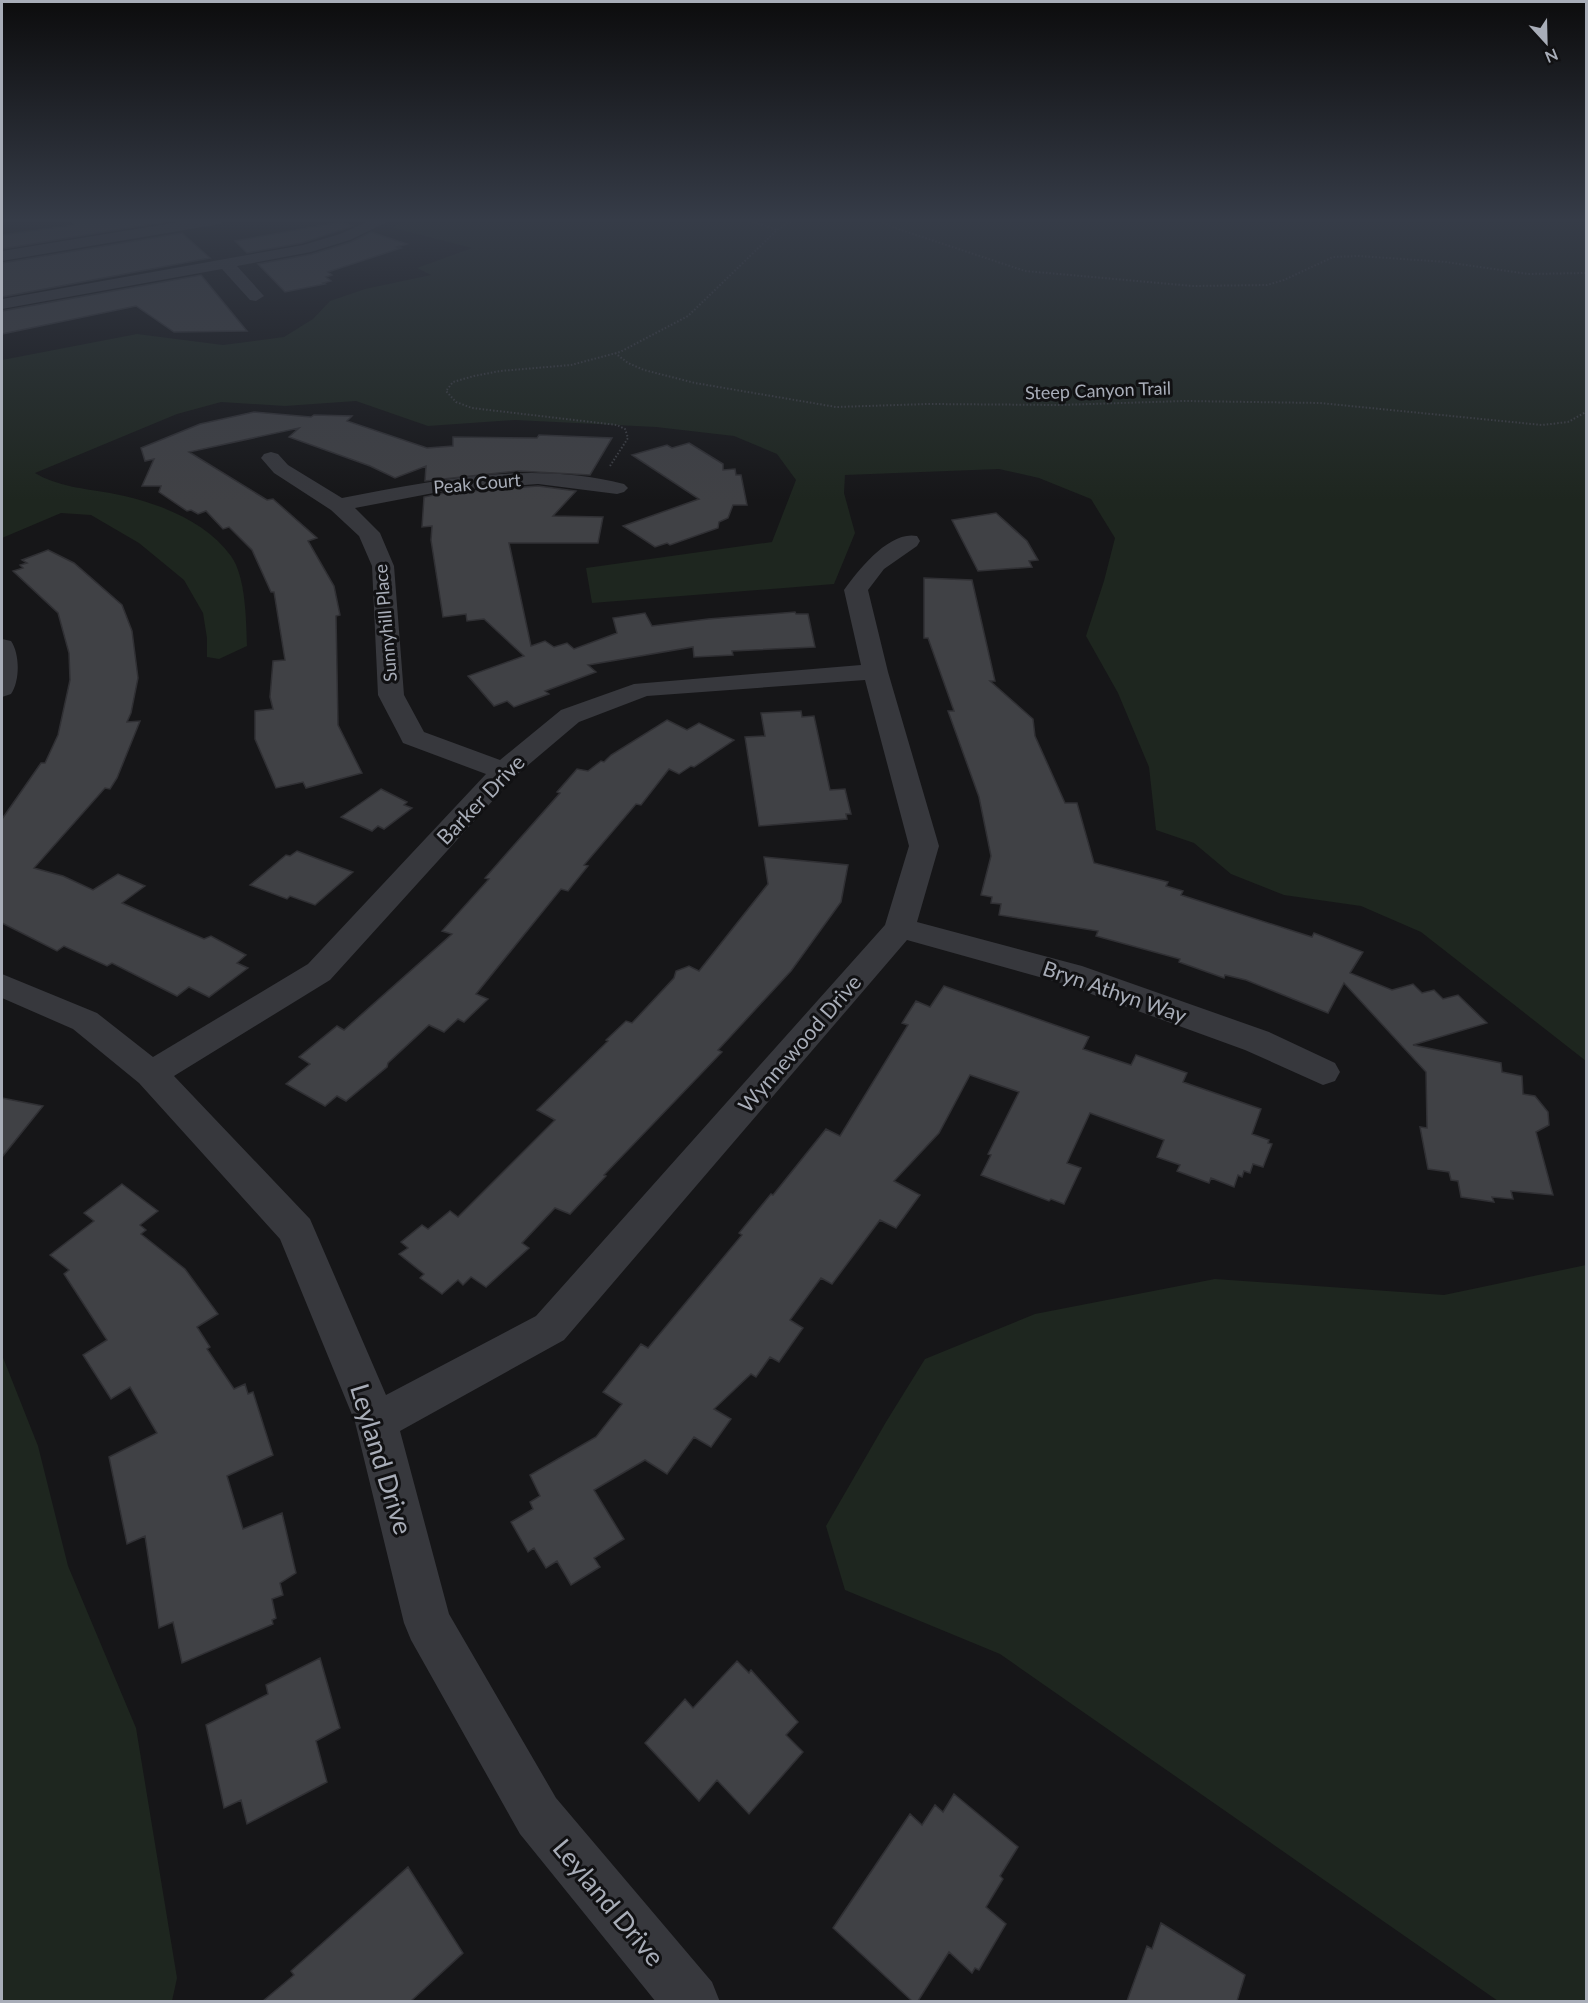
<svg xmlns="http://www.w3.org/2000/svg" width="1588" height="2003" viewBox="0 0 1588 2003" font-family="Lato,sans-serif">
<style>
.green{fill:#1e261f}
.building{fill:#404145;stroke:#303034;stroke-width:1.5}
.lines{fill:none;stroke-linecap:round;stroke-linejoin:round}
.path{stroke:#3d3f44;stroke-width:2;stroke-dasharray:1.5 2;stroke-linecap:butt}
.minor{fill:#37383d;fill-rule:evenodd}
.labels{text-anchor:middle;dominant-baseline:central;stroke-width:6;stroke-linejoin:round;paint-order:stroke}
.far-street-label{font-size:18px;fill:#a8adb8;stroke:#111113}
.street-label{font-size:21px;fill:#a8adb8;stroke:#111113}
.near-street-label{font-size:26px;fill:#a8adb8;stroke:#111113}
</style>
<rect width="100%" height="100%" fill="#161618"/>
<path class="green" d="M406,220H1586V1061L1421,932L1361,906L1284,895L1231,874L1194,843L1156,830L1149,767L1118,693L1086,636L1104,581L1115,538L1091,499L1039,478L999,469L845,475L844,493L855,533L834,584L592,603L586,568L772,542L796,480L777,454L734,436L656,427L515,420L428,426L356,401L285,406L221,402L177,414L35,473C56,486 86,489 110,493C153,501 204,519 231,556C246,577 246,620 247,646L219,659L207,657V638L203,613L184,580L139,543L91,515L61,513L2,538V360L137,334L223,345L284,337L313,319L330,301L365,289L431,275L417,268L472,248L393,228Z
M1586,1265V2001H1498L1000,1654L845,1590L826,1526L886,1422L925,1359L1035,1314L1215,1279L1444,1295Z
M2,1355L38,1446L68,1566L136,1728L177,1978L172,2001H2Z"/>
<path class="building" d="M71,220H169L170,221L2,249V235L74,225Z
M341,222L353,226L302,243L247,253L235,241Z
M371,232L407,244L397,247L401,248L328,272L332,275L326,277L331,281L323,283L325,284L285,292L258,264L312,254L351,242Z
M182,233L210,258L2,297V263Z
M201,275L247,331L174,332L136,306L2,334V311Z
M254,412L311,417L314,415L352,416L347,421L427,448L453,446V437L537,438L539,435L612,438L590,475L518,471L425,481L426,466L395,478L370,466L289,437L299,428L189,452L267,500L273,499L317,538L308,541L334,586L340,615L336,616L338,725L362,773L306,788L303,782L276,788L255,739V711L273,709L270,697L273,661L285,660L274,592H271L252,550L229,527L223,529L206,511L198,514L191,510L187,511L159,492L161,486H142L154,459L145,461L141,448L200,424Z
M689,443L723,464V470L735,469L736,475H741L747,505H733L728,518L719,522L718,528L670,545L667,543L655,547L623,526L699,499L632,455L667,445L672,448Z
M538,486L576,491L553,516L603,517L598,543H509L531,646L545,641L554,647L567,643L574,649L617,633L613,618L645,613L652,626L708,619L795,612L796,614H808L815,647L732,651L733,655L694,657L693,647L588,665L596,672L545,691L549,694L514,707L507,701L494,706L468,676L524,656L484,619L467,621L466,614L443,617L431,540L432,526L422,527L424,497L444,493Z
M996,513L1027,541L1038,560L1029,561L1032,567L978,571L952,520Z
M48,550L74,563L122,605L132,631L138,678L131,713L127,722L140,721L117,778L110,789L105,788L34,868L63,876L93,890L118,874L145,886L122,903L204,939L211,936L246,955L237,963L248,968L209,997L189,987L177,996L112,963L107,966L64,946L57,951L2,923V819L41,763H45L58,735L70,680L69,653L58,613L13,571L23,568L20,565L27,563L22,560Z
M924,578L972,580L995,681H990L1033,719L1035,736L1065,803H1077L1094,863L1168,882L1166,886L1183,891L1181,895L1312,937L1314,933L1363,952L1350,973L1392,990L1413,984L1422,993L1434,990L1443,999L1458,995L1487,1023L1413,1045L1501,1063L1502,1072L1522,1076L1523,1094L1535,1096L1548,1112L1549,1125L1536,1132L1553,1195L1511,1191L1513,1199L1492,1197L1494,1202L1461,1197L1458,1181L1451,1180L1449,1172L1428,1169L1420,1127L1427,1128L1426,1072L1344,983L1328,1013L1246,980L1225,975L1224,978L1179,962L1180,959L1096,936L1098,931L999,915L1001,904L991,903L992,897L981,895L991,856L979,797L948,711H954L928,638H924Z
M801,711L802,717L814,716L830,790L845,789L851,814H846L847,819L759,826L745,737L765,736L761,713Z
M667,720L687,730L699,723L734,740L694,767L691,766L679,774L669,769L641,805L636,804L584,865L588,866L568,891L561,889L476,994L488,999L464,1022L458,1019L444,1032L429,1025L388,1063L387,1067L346,1101L337,1096L325,1106L286,1084L310,1064L299,1057L337,1026L344,1030L452,934L442,931L489,879L485,878L560,793L557,792L577,769L588,771L601,761L604,762L611,755Z
M381,789L407,802L404,805L412,808L384,829L378,826L372,831L341,817Z
M297,851L318,859L353,872L315,905L290,896L287,899L250,885L286,855L290,856Z
M764,857L848,865L841,902L791,971L718,1050L722,1052L604,1175L606,1176L570,1214L555,1208L522,1243L529,1248L486,1287L471,1277L463,1285L458,1280L442,1294L420,1278L424,1274L399,1254L408,1248L401,1242L422,1225L428,1229L450,1211L458,1217L555,1120L537,1110L608,1041L606,1040L626,1021L632,1023L674,978L676,971L689,966L699,971L768,884Z
M944,986L1089,1037L1083,1049L1131,1065L1136,1055L1187,1073L1183,1082L1261,1109L1252,1134L1269,1140L1268,1143L1272,1144L1263,1167L1253,1164L1250,1173L1244,1171L1242,1177L1238,1175L1234,1187L1211,1178L1209,1183L1177,1171L1180,1165L1157,1157L1164,1140L1090,1113L1067,1163L1081,1168L1064,1204L1051,1199L1049,1201L981,1175L991,1155L988,1154L1019,1092L970,1075L939,1133L894,1181L920,1195L896,1228L880,1220L832,1284L821,1278L790,1320L803,1328L779,1362L770,1357L756,1377L751,1374L714,1409L731,1419L711,1447L694,1437L667,1474L645,1460L594,1490L624,1539L594,1558L600,1567L571,1585L557,1561L546,1568L534,1548L528,1552L511,1522L533,1509L530,1502L540,1496L530,1475L596,1437L622,1404L603,1392L641,1344L648,1348L742,1235L739,1233L771,1194L773,1195L826,1129L840,1136L908,1025L902,1023L916,1001L930,1007Z
M2,1098L43,1106L2,1157Z
M122,1184L158,1211L140,1225L146,1230L141,1234L185,1269L218,1314L197,1327L210,1347L207,1349L234,1389L245,1384L248,1394L253,1392L273,1455L227,1476L243,1529L282,1513L296,1573L280,1583L283,1595L272,1599L276,1618L272,1620L273,1624L182,1663L173,1622L159,1628L145,1536L127,1544L109,1457L157,1433L130,1387L111,1399L83,1355L107,1340L64,1274L69,1270L50,1255L94,1221L84,1213Z
M320,1658L340,1728L316,1741L327,1782L247,1824L241,1800L224,1808L206,1725L268,1694L266,1685Z
M737,1661L749,1673L751,1670L798,1722L786,1735L803,1752L749,1814L717,1780L699,1801L645,1743L685,1699L693,1708Z
M954,1794L1018,1847L1000,1876L1003,1879L986,1907L1006,1924L979,1970L975,1968L972,1973L949,1952L918,2001H912L833,1928L910,1814L922,1825L935,1805L943,1812Z
M408,1867L463,1953L411,2001H263L294,1975L291,1971Z
M1161,1923L1245,1975L1237,2001H1127L1147,1946L1152,1949Z"/>
<g class="lines">
<path class="path" d="M748,220L777,230L793,220
M880,220L892,227L1025,271L1193,286L1267,285L1284,280L1333,257L1359,256L1446,262L1528,274L1586,273
M615,353L628,363L644,370L695,383L836,407L928,404L1060,405L1184,401L1320,403L1542,425L1568,422L1586,412
M610,466L628,438L625,429L617,425L472,408L456,402L446,391L453,382L474,376L500,371L571,365L620,352L688,316L777,230"/>
<path class="minor" d="M191,220H227L220,224L2,261V251Z
M371,220H391L350,240L311,252L237,266L264,296L256,301L250,300L222,269L2,309V299L303,245L340,234Z
M271,452L278,454L288,465L342,498C435,480 531,460 624,484L628,488L624,492L617,494L538,484L444,491L355,508L380,533L394,566L404,695L424,732L500,760L561,710L634,684L861,665L844,590C858,570 890,530 917,536L920,541L917,546L884,569L868,590L888,672L939,846L917,922L1082,966L1269,1032L1335,1063L1340,1072L1335,1081L1323,1085L1245,1050L1061,983L907,940L564,1340L400,1431L449,1614L556,1798L712,1982L720,2002H656L520,1834L411,1640L404,1623L355,1422L280,1239L139,1083L73,1029L2,998V974L97,1013L153,1057L308,964L486,774L403,743L400,737L378,695L372,566L359,536L331,510L274,473L261,458L264,454ZM865,680L909,846L885,925L536,1316L386,1395L310,1219L174,1076L330,980L514,777L579,722L647,696Z
M2,639L11,641C20,654 20,681 11,694L2,697Z"/>
</g>
<linearGradient id="sky" x2="0" y2="1"><stop stop-color="#0c0c0d"/><stop offset="0.44" stop-color="#363c48"/><stop offset="1" stop-color="#363c48" stop-opacity="0"/></linearGradient>
<rect width="1588" height="501" fill="url(#sky)"/>
<g class="labels">
<g class="far-street-label">
<text transform="translate(1098 390) rotate(-2)">Steep Canyon Trail</text>
<text transform="translate(477 483) rotate(-5)">Peak Court</text>
<text transform="translate(385 623) rotate(-95)">Sunnyhill Place</text>
</g>
<g class="street-label">
<text transform="translate(480 799) rotate(-46)">Barker Drive</text>
<text transform="translate(1115 991) rotate(19)">Bryn Athyn Way</text>
<text transform="translate(799 1043) rotate(-49)">Wynnewood Drive</text>
</g>
<g class="near-street-label">
<text transform="translate(382 1459) rotate(73)">Leyland Drive</text>
<text transform="translate(609 1902) rotate(50)">Leyland Drive</text>
</g>
</g>
<rect width="1588" height="2003" fill="none" stroke="#a8adb8" stroke-width="6"/>
<g transform="translate(1546 42) rotate(158)" stroke="#111113" stroke-width="4.5" paint-order="stroke">
<path d="M0-4.5L10 22L0 15L-10 22Z" fill="#a8adb8"/>
<text y="-9" font-size="16" font-weight="bold" text-anchor="middle" fill="#a8adb8">N</text>
</g>
</svg>
